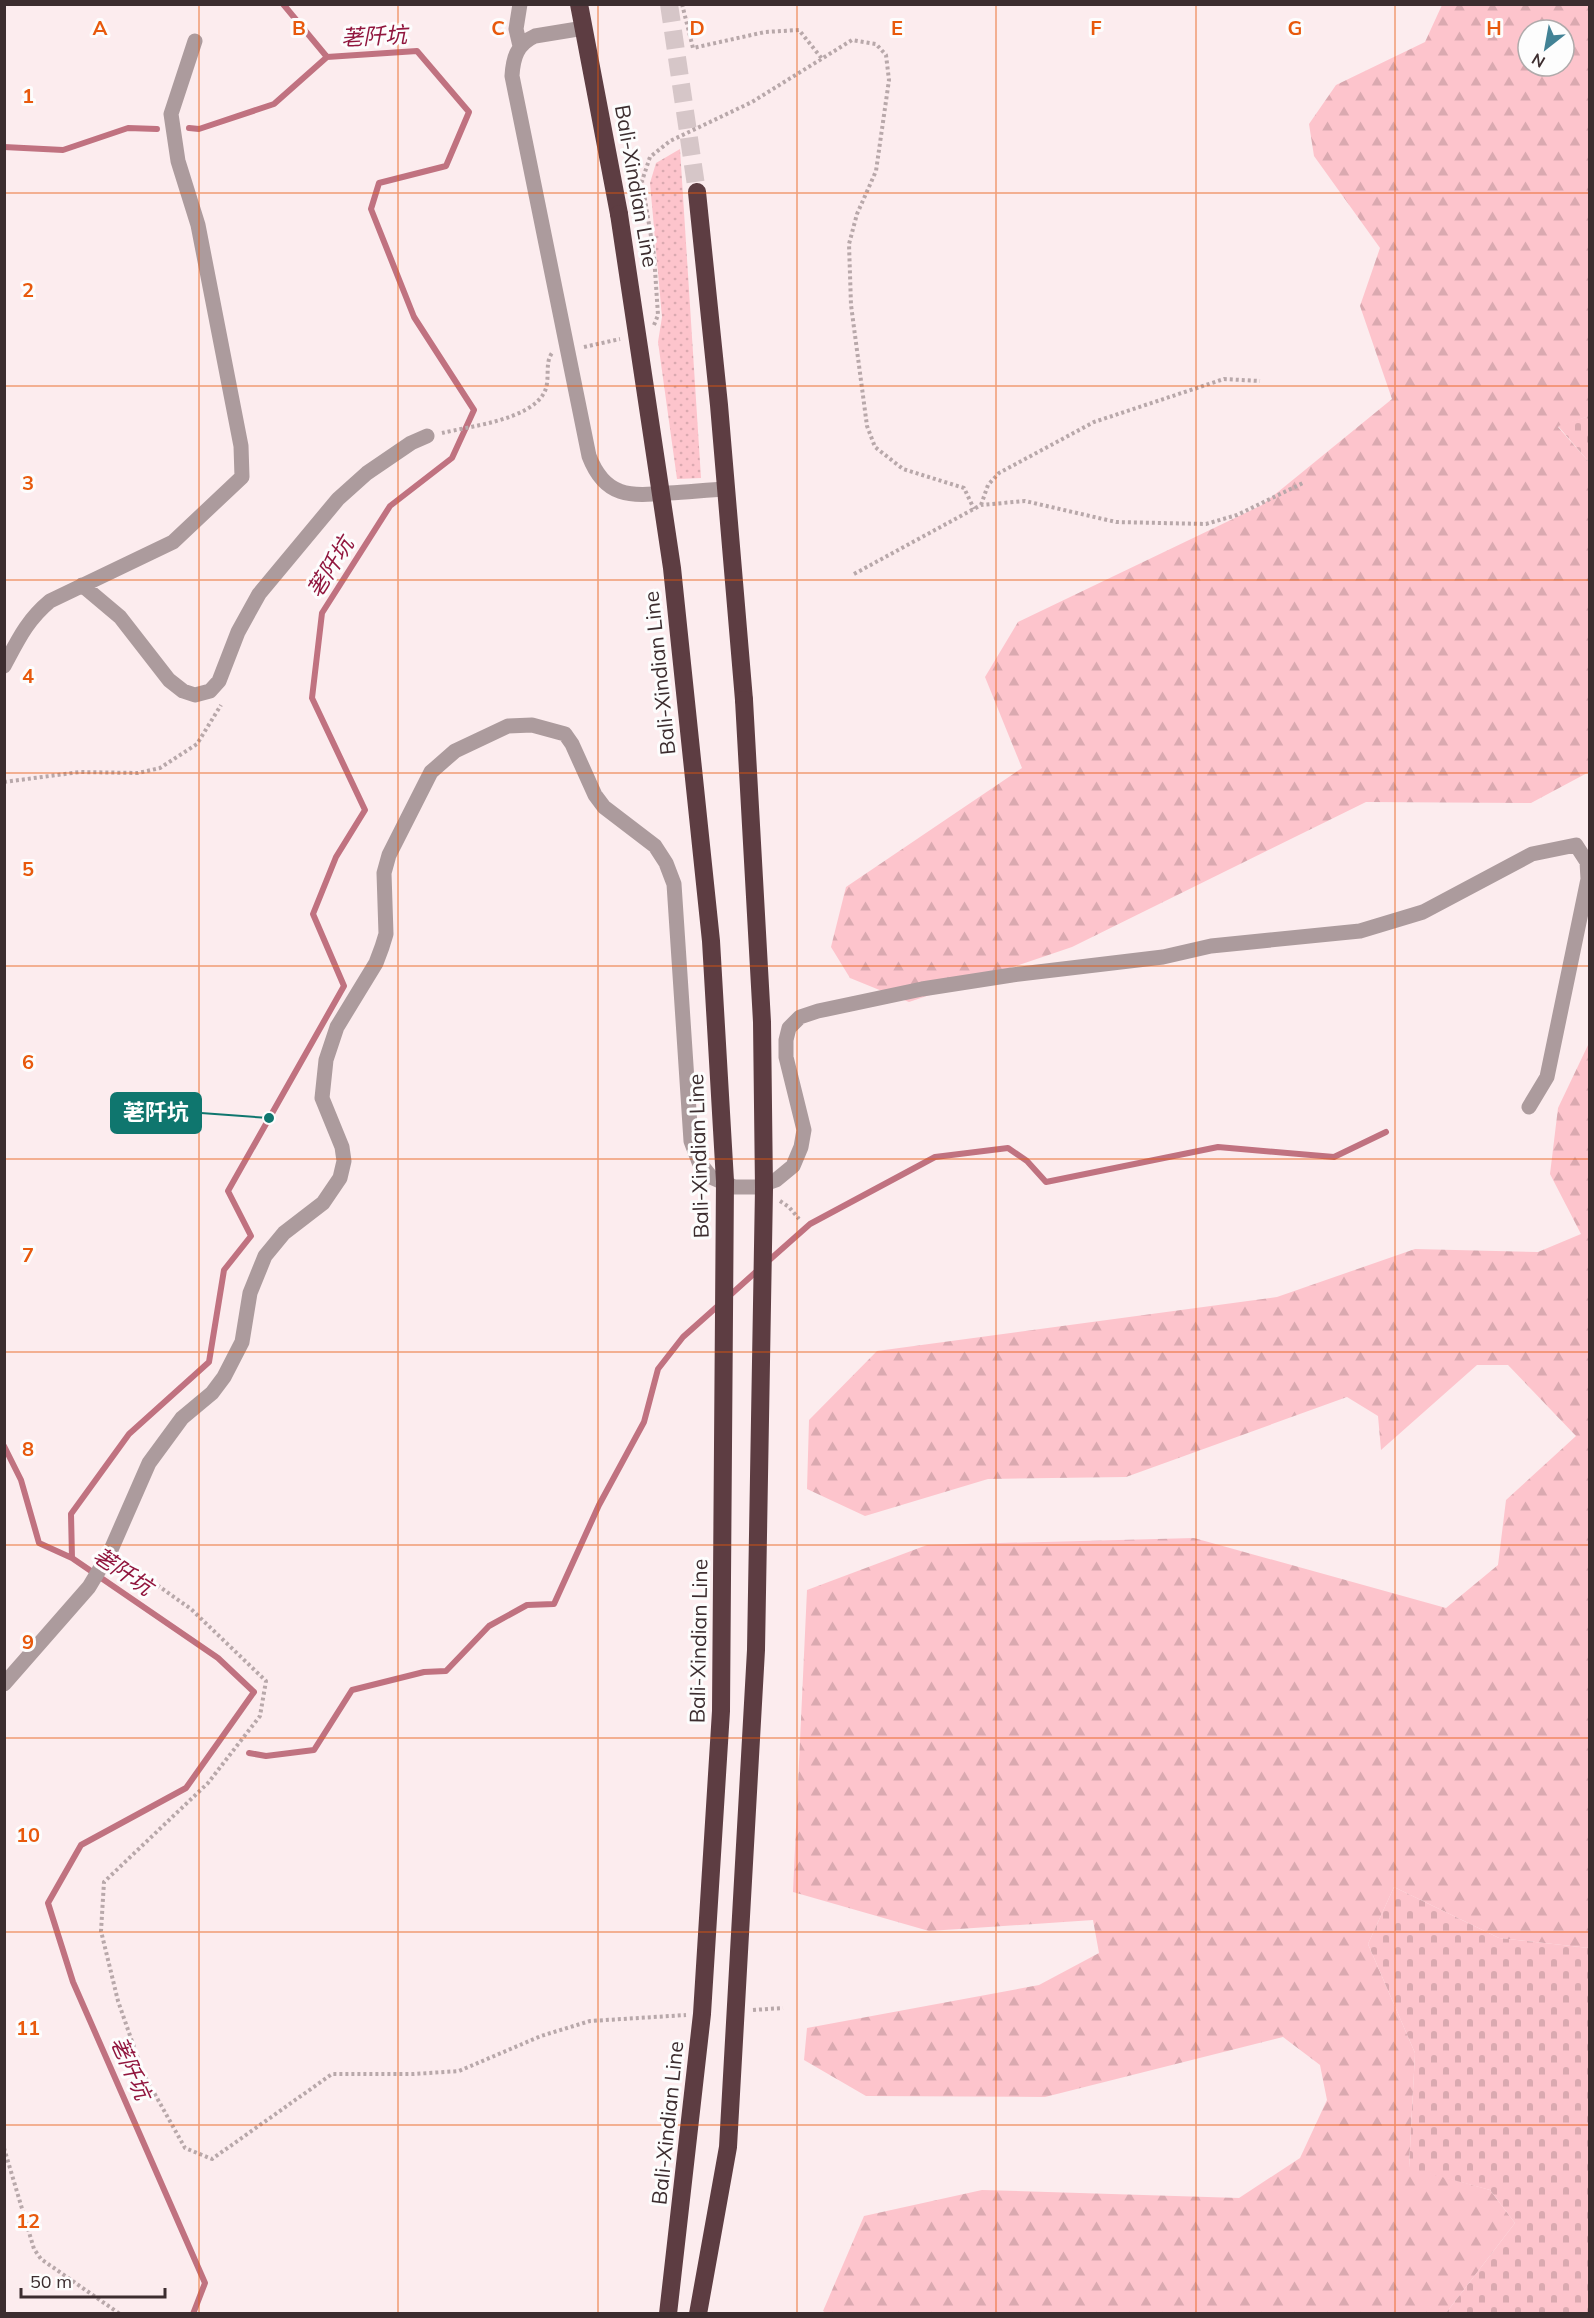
<svg xmlns="http://www.w3.org/2000/svg" width="1594" height="2318" font-family="Mulish,'Noto Sans TC',sans-serif">
  <style>
    .grass { fill: url(#grass-dots) }
    .forest { fill: url(#forest-firs); fill-rule: evenodd }
    .cemetery { fill: url(#cemetery-stones) }
    .lines { fill: none; stroke-linecap: round; stroke-linejoin: round }
    .stream { stroke: #c07280; stroke-width: 6 }
    .highway-tunnel { stroke: #d6c6c8; stroke-width: 18; stroke-dasharray: 18 9; stroke-linecap: butt }
    .path { stroke: #b8a8aa; stroke-width: 4; stroke-dasharray: 3 3; stroke-linecap: butt }
    .minor { stroke: #ac9b9d; stroke-width: 15 }
    .highway { stroke: #5d3d42; stroke-width: 18 }
    .highway-bridge { stroke: #5d3d42; stroke-width: 18 }
    .grid { fill: none; stroke: #e8590c; stroke-width: 1.5; stroke-opacity: 0.55 }
    .labels { text-anchor: middle; stroke-width: 6; stroke-linejoin: round; paint-order: stroke }
    .street-label { font-size: 21px; fill: #3c2d2f; stroke: #fdfdfd }
    .water-label { font-size: 22px; font-style: italic; fill: #91163e; stroke: #fdfdfd }
    .grid-label { font-size: 20px; text-anchor: middle; font-weight: bold; fill: #e8590c; stroke: #fdfdfd; stroke-width: 6; stroke-linejoin: round; paint-order: stroke }
    .leader { fill: none; stroke: #0f766e; stroke-width: 2 }
    .callout-dot { fill: #0f766e; stroke: #fdfdfd; stroke-width: 2 }
    .callout { fill: #0f766e; stroke: #0f766e; stroke-width: 2 }
    .callout-label { font-size: 22px; text-anchor: middle; font-weight: bold; fill: #fff }
  </style>
  <defs>
    <pattern id="grass-dots" width="8" height="8" patternUnits="userSpaceOnUse" patternTransform="scale(1.5)"><rect width="8" height="8" fill="#fdc4cc"/><path d="M2 2h.1M6 6h.1" fill="none" stroke="#daa9b0" stroke-width="1.8" stroke-linecap="round"/></pattern>
    <pattern id="forest-firs" width="22" height="20" patternUnits="userSpaceOnUse" patternTransform="scale(1.5)"><rect width="22" height="20" fill="#fdc4cc"/><path d="M5 1l3.5 6h-7zM16 11l3.5 6h-7z" fill="#daa9b0"/></pattern>
    <pattern id="cemetery-stones" width="16" height="16" patternUnits="userSpaceOnUse" patternTransform="scale(1.5)"><rect width="16" height="16" fill="#fdc4cc"/><path d="M2 7V4a2 2 0 0 1 4 0v3zM10 15v-3a2 2 0 0 1 4 0v3z" fill="#daa9b0"/></pattern>
  </defs>
  <rect width="100%" height="100%" fill="#fcecee"/>
  <!-- grass -->
  <path class="grass" d="M680 149 701 478 677 479 658 342 662 317 650 183 656 163Z"/>
  <!-- forest -->
  <path class="forest" d="M1442 5H1589V416L1558 427 1589 462V772L1531 803 1366 802 1072 947 909 1002 850 978 831 947 846 887 1022 768 985 677 1018 622 1262 505 1392 399 1360 306 1380 248 1314 156 1309 124 1336 85 1425 42ZM1528 30H1564V66H1528Z
    M1589 1043V1948L1499 1938 1394 1887 1368 1944 1415 2053 1409 2167 1490 2190 1515 2223 1446 2313H826L823 2311 864 2216 982 2190 1239 2198 1300 2158 1327 2100 1320 2065 1283 2037 1045 2097 866 2096 804 2060 807 2028 1039 1985 1099 1953 1093 1920 929 1931 793 1892 807 1590 927 1545 1194 1538 1446 1608 1498 1565 1506 1500 1576 1436 1508 1365H1477L1381 1450 1378 1416 1347 1397 1126 1477 988 1479 865 1516 807 1489 809 1420 877 1351 1277 1297 1415 1249 1538 1252 1581 1234 1550 1174 1558 1108Z"/>
  <!-- cemetery -->
  <path class="cemetery" d="M1589 416H1590L1589 462 1558 426Z
    M1394 1887 1499 1938 1589 1948V2313H1446L1515 2223 1490 2190 1409 2168 1415 2053 1368 1944Z"/>
  <g class="lines">
    <!-- stream -->
    <path class="stream" d="M189 128 199 129 274 104 327 57
      M4 147 63 150 128 128 157 129
      M766 1263 810 1224 935 1157 1008 1148 1027 1161 1046 1182 1218 1147 1334 1157 1386 1132
      M728 1297 758 1270
      M4 1446 21 1480 39 1543 72 1558
      M249 1753 266 1756 314 1750 352 1690 424 1672 446 1671 489 1626 527 1605 554 1604 599 1505 644 1422 658 1369 683 1337 720 1304
      M193 2314 205 2283 73 1982 48 1903 81 1845 186 1788 254 1692 218 1658 72 1558 71 1514 129 1434 209 1362 224 1270 251 1236 228 1191 344 986 313 914 336 857 365 810 312 698 322 613 390 506 452 458 474 410 414 317 371 209 379 183 446 166 469 112 417 51 327 57 283 4"/>
    <!-- highway-tunnel -->
    <path class="highway-tunnel" d="M669 4 697 192"/>
    <!-- path -->
    <path class="path" d="M682 4 693 48 765 32 799 30 823 60
      M654 325 658 315 654 255 642 181 650 157 670 141 752 102 852 40 876 44 886 55 889 80 876 171 857 214 849 244 851 305 867 426 875 447 903 469 964 488 974 509
      M584 347 620 339
      M442 433C471 426 529 420 544 393 551 380 544 364 552 353
      M981 505 988 485 999 473 1094 422 1224 379 1260 381
      M854 574 981 505 1025 501 1116 522 1206 524 1237 515 1305 482
      M4 782 80 772 138 773 160 768 197 744 221 705
      M780 1201 789 1207 799 1219
      M123 1561 191 1609 266 1681 260 1716 208 1783 104 1882 101 1931 118 2001 143 2073 185 2148 212 2159 332 2074H414L459 2071 541 2036 590 2021 686 2015
      M753 2010 783 2008
      M4 2148 34 2249 41 2259 120 2314"/>
    <!-- minor -->
    <path class="minor" d="M520 4 516 29 520 46
      M584 28 535 36C517 44 513 58 512 76L589 456C605 498 630 496 669 493 688 492 707 490 726 489
      M82 585 120 617 169 680 183 691 195 695 210 691 219 681 238 632 259 594 338 499 367 473 411 443 427 436
      M4 666C18 640 27 620 50 601L173 542 242 477 241 446 198 225 178 161 171 114 195 41
      M4 1684 89 1587 110 1552 149 1463 182 1418 212 1393 224 1377 242 1342 250 1293 265 1256 284 1233 323 1203 340 1178 344 1161 342 1147 322 1098 326 1060 337 1027 376 963 382 947 386 934 384 873 389 855 431 772 455 751 508 726 532 725 565 734 572 744 595 795 604 807 655 846 666 863 674 884 691 1141 699 1162 711 1177 734 1187H756L776 1180 793 1166 801 1147 804 1130 786 1057V1040L789 1028 800 1017 818 1011 922 989 1012 975 1163 957 1211 946 1360 931 1423 912 1532 854 1576 845 1587 862 1588 879 1547 1077 1529 1107"/>
    <!-- highway -->
    <path class="highway" d="M579 4 619 214
      M697 192 719 405 744 700"/>
    <!-- highway-bridge -->
    <path class="highway-bridge" d="M619 214 672 568 711 941 725 1181 721 1711 702 2014 668 2314
      M698 2314 728 2147 756 1650 764 1189 762 1022 744 700"/>
  </g>
  <!-- grid -->
  <path class="grid" d="M199 4V2314M398 4V2314M598 4V2314M797 4V2314M996 4V2314M1196 4V2314M1395 4V2314M4 193H1590M4 386H1590M4 580H1590M4 773H1590M4 966H1590M4 1159H1590M4 1352H1590M4 1545H1590M4 1738H1590M4 1932H1590M4 2125H1590"/>
  <g class="labels">
    <!-- street labels -->
    <g class="street-label">
      <text transform="translate(636 186) rotate(80)" y="7">Bali-Xindian Line</text>
      <text transform="translate(660 673) rotate(-96)" y="7">Bali-Xindian Line</text>
      <text transform="translate(699 1156) rotate(-92)" y="7">Bali-Xindian Line</text>
      <text transform="translate(699 1641) rotate(-89)" y="7">Bali-Xindian Line</text>
      <text transform="translate(668 2123) rotate(-84)" y="7">Bali-Xindian Line</text>
    </g>
    <!-- water labels -->
    <g class="water-label">
      <text transform="translate(374 36) rotate(-3)" y="8">荖阡坑</text>
      <text transform="translate(330 567) rotate(-58)" y="8">荖阡坑</text>
      <text transform="translate(123 1571) rotate(34)" y="8">荖阡坑</text>
      <text transform="translate(131 2068) rotate(66)" y="8">荖阡坑</text>
    </g>
  </g>
  <g class="grid-label">
    <text x="100" y="35">A</text>
    <text x="299" y="35">B</text>
    <text x="498" y="35">C</text>
    <text x="697" y="35">D</text>
    <text x="897" y="35">E</text>
    <text x="1096" y="35">F</text>
    <text x="1295" y="35">G</text>
    <text x="1494" y="35">H</text>
    <text x="28" y="103">1</text>
    <text x="28" y="297">2</text>
    <text x="28" y="490">3</text>
    <text x="28" y="683">4</text>
    <text x="28" y="876">5</text>
    <text x="28" y="1069">6</text>
    <text x="28" y="1262">7</text>
    <text x="28" y="1456">8</text>
    <text x="28" y="1649">9</text>
    <text x="28" y="1842">10</text>
    <text x="28" y="2035">11</text>
    <text x="28" y="2228">12</text>
  </g>
  <!-- callouts -->
  <path class="leader" d="M269 1118L201 1113"/>
  <circle class="callout-dot" cx="269" cy="1118" r="6"/>
  <rect class="callout" x="111" y="1093" width="90" height="40" rx="6"/>
  <g class="callout-label">
    <text x="156" y="1120">荖阡坑</text>
  </g>
  <!-- border -->
  <rect width="1594" height="2318" fill="none" stroke="#3c2d2f" stroke-width="12"/>
  <!-- north arrow -->
  <g transform="translate(1546 48) rotate(211)"><circle r="28" fill="#fdfdfd" stroke="#b0aaab" stroke-width="1.5"/>
  <path d="M0-4.5L10 22L0 15L-10 22Z" fill="#428295"/>
  <text y="-9" font-size="16" font-weight="bold" text-anchor="middle" fill="#3c2d2f">N</text>
  </g>
  <!-- scale -->
  <path d="M21 2288v9h144v-9" fill="none" stroke="#3c2d2f" stroke-width="3"/>
  <text x="30" y="2288" font-size="18" fill="#3c2d2f" stroke="#fdfdfd" stroke-width="4.5" paint-order="stroke">50 m</text>
</svg>
